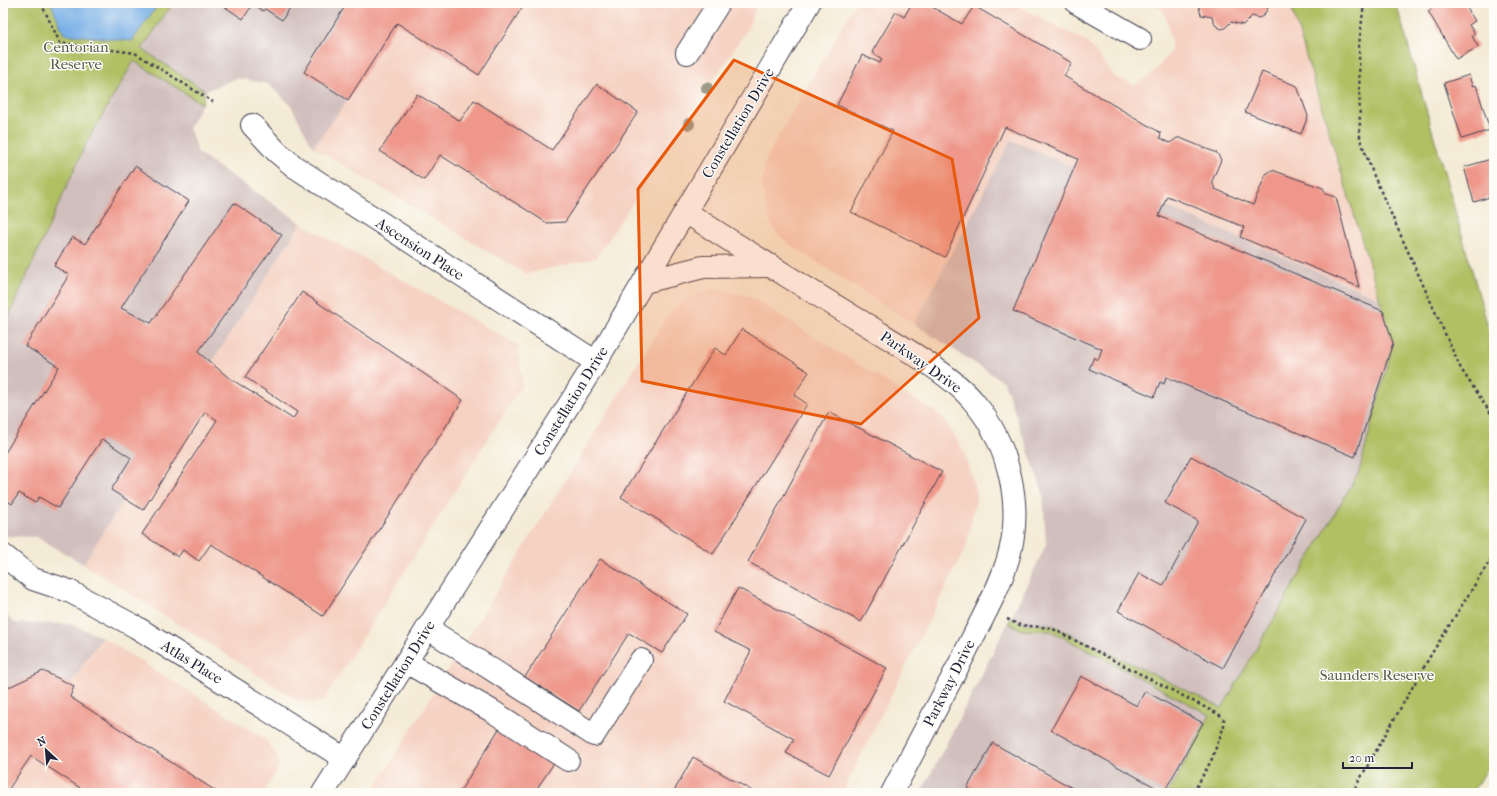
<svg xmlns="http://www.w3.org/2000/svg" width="1497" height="796" font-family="'IM FELL French Canon',serif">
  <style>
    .built { fill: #f5d2c2 }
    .industrial { fill: #d1bfbd }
    .green { fill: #b0c063; stroke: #69714f }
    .water { fill: #77afe6; stroke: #4c6890 }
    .building { fill: #ee978a }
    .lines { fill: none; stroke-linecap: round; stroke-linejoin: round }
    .minor-casing { stroke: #424052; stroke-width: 24 }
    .major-casing { stroke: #424052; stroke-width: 24 }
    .path { stroke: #424052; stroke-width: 2.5; stroke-dasharray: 3 3; stroke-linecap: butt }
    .minor { stroke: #fff; stroke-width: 22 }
    .major { stroke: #fff; stroke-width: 22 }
    .tree { fill: #9c9b88 }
    .marked { fill: #e8590c; fill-opacity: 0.2; stroke: #e8590c; stroke-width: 3; stroke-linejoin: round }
    .labels { text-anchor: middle; stroke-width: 3; stroke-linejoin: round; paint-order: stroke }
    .park-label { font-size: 15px; fill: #545949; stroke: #fdfcf7 }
    .street-label { font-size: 15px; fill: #22223b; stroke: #fdfcf7 }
  </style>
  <rect width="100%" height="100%" fill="#fdfcf7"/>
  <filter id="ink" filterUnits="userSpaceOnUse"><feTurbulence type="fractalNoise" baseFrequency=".025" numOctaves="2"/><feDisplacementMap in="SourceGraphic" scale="8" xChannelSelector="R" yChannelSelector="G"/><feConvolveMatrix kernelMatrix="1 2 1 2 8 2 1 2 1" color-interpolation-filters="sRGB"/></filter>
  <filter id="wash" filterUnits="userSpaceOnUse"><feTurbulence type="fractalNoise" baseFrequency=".012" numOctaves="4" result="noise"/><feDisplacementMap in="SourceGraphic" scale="16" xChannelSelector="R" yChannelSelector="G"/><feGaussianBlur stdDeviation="0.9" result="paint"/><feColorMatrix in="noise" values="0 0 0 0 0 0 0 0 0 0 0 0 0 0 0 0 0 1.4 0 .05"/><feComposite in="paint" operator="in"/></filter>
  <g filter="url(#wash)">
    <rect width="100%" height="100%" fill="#f4ebd6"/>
    <!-- built -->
    <path class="built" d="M410 3H757L748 28 596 258 526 274 313 147 348 100Z
      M856 3H1012L1087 42 1115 77 1135 85 1155 71 1171 51V40L1167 21 1162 10 1154 3H1290L1379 298 1011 140 914 324 790 245 776 233 770 221 762 187 765 163 775 142Z
      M301 223 518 345 522 385 323 701 313 703 298 700 83 564Z
      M711 288 749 296 944 418 964 452 977 494 966 547 842 793H372L667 316 683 301Z
      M102 637 264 738 276 754 279 767 263 793H3V783Z"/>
    <!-- industrial -->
    <path class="industrial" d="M173 3H410L348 100 313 147 290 104 268 84 237 78 205 91 142 49Z
      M135 60 202 104 189 127 198 153 301 223 83 564 37 537 3 536V329L87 141Z
      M1011 140 1379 298 1393 343 1359 472 1222 709 1052 625 1023 623 1011 618 1046 545 1043 493 1004 382 914 324Z
      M3 611 14 623 70 624 102 637 3 783Z
      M1008 623 1023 630 1051 631 1210 715 1174 783 1167 793H921Z"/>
    <!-- green -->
    <path class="green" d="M3 3H173L142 49 205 91 202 104 134 61 87 141 3 329Z
      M1290 3H1396L1491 337 1494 338V760L1471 793H1167L1174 783 1210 715 1051 631 1023 630 1008 623 1011 618 1023 623 1052 625 1222 708 1359 472 1393 343Z"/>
    <!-- water -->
    <path class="water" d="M51 3H159L132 41 64 34Z"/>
    <g id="blocks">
      <!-- building -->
      <path class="building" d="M219 3H293L282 20 265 9 263 11 253 4 243 19Z
        M347 3H525L479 75 397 23 348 100 304 72Z
        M912 3H925L962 24 974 6 1072 63 1064 76 1161 133 1160 138 1170 143 1177 138H1180L1217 153 1221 160 1212 181 1215 189 1253 205 1266 174 1272 170 1323 188 1326 194 1336 197 1359 287 1240 237 1244 227 1167 196 1159 216 1383 311 1393 343 1355 457 1166 377 1164 384 1160 382 1154 397 1089 369 1094 357 1098 360 1102 349 1013 311 1078 159 1005 127 945 257 851 212 893 131 837 105 862 55 880 63 882 59 872 52 896 12 904 17Z
        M1198 3H1265L1268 8 1263 16 1259 18 1252 16 1243 25 1231 22 1225 28 1221 29 1215 25 1212 17 1201 15Z
        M1442 3 1444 5 1448 3H1464L1475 21 1469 25 1475 34 1472 36 1478 47 1456 59 1428 11Z
        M1262 72 1297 86 1308 116 1301 134 1245 112Z
        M1469 75 1472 86 1476 85 1490 130 1462 139 1444 83Z
        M597 84 638 112 565 222 547 223 440 155 424 180 380 151 417 94 460 121 474 100 552 150Z
        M1491 159 1494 169V196L1474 202 1464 167Z
        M135 166 189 201 121 308 151 323 234 203 282 235 198 352 228 377 293 419 297 412 245 377 302 292 463 400 323 616 211 544 199 561 183 550 178 557 142 534 217 420 205 412 143 510 111 490 131 458 102 439 58 508 39 497 35 503 19 493 12 504 3 498V456L59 367 25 346 69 275 54 266 72 237 85 244Z
        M742 329 809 372 794 395 807 404 713 554 621 497 715 348 726 355Z
        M829 412 942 472 861 622 748 562Z
        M1191 456 1306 519 1223 668 1118 611 1139 573 1163 586 1198 521 1165 503Z
        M600 559 687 614 662 653 629 633 579 711 525 677Z
        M738 588 887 668 829 775 786 753 794 739 724 701 751 651 714 632Z
        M43 671 74 686 70 697 219 793H88L31 756 6 793H3V692L5 689Z
        M1081 676 1137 706 1145 691 1203 723 1164 792 1051 730Z
        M499 729 554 763 534 793H459Z
        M993 743 1081 793H976L967 788Z
        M693 757 756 793H673Z"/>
    </g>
  </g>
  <g filter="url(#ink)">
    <use href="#blocks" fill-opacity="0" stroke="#424052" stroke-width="1"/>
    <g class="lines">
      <defs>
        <path id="minor" d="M1077 3 1140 39
          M687 53 719 3
          M252 125 277 152 295 167 596 362
          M686 212C745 251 806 288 867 325 899 345 951 374 974 402 1009 444 1024 506 1008 559 999 590 978 626 964 655 940 701 916 747 892 793
          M3 555 33 579 69 591 136 627 345 759
          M427 628 594 735 641 660
          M406 662 492 711 568 760"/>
        <path id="major" d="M644 282 703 267 771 266
          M323 793 596 362 809 3"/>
      </defs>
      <!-- minor casing -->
      <use href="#minor" class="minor-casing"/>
      <!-- major casing -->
      <use href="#major" class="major-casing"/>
      <!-- path -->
      <path class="path" d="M41 3 60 43 135 53 213 102
        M1364 3 1359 45 1360 139 1374 176 1461 369 1494 418
        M1007 619 1020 625 1051 628 1220 715 1224 720V726L1211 761 1193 793
        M1352 793 1432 653 1494 554"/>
      <!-- minor -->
      <use href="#minor" class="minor"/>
      <!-- major -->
      <use href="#major" class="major"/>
    </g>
    <!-- trees -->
    <g class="tree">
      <circle cx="707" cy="88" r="6"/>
      <circle cx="689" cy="124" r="6"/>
    </g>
  </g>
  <!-- marked area -->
  <path class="marked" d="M734 60 952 159 979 318 861 424 642 381 638 189Z"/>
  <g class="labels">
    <!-- park labels -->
    <g class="park-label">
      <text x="76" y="52">Centorian<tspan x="76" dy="17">Reserve</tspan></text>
      <text x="1377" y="680">Saunders Reserve</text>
    </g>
    <!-- street labels -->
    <g class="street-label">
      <text transform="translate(738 123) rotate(-59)" y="5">Constellation Drive</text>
      <text transform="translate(420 249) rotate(33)" y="5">Ascension Place</text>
      <text transform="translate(921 362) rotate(35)" y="5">Parkway Drive</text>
      <text transform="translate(571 401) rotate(-58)" y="5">Constellation Drive</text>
      <text transform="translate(192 662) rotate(32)" y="5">Atlas Place</text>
      <text transform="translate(398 675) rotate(-58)" y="5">Constellation Drive</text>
      <text transform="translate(949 683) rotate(-63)" y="5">Parkway Drive</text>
    </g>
  </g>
  <!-- margin -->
  <rect width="1497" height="796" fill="none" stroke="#fdfcf7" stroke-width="16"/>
  <!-- north arrow -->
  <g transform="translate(46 750) rotate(334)" stroke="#fdfcf7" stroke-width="3" paint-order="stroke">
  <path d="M0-3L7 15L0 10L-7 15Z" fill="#22223b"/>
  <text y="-6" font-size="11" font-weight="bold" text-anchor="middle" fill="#22223b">N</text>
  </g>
  <!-- scale -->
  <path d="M1343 762v6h69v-6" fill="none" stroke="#22223b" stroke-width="2"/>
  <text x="1349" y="762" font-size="12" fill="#22223b" stroke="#fdfcf7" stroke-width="3" paint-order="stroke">20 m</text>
</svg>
